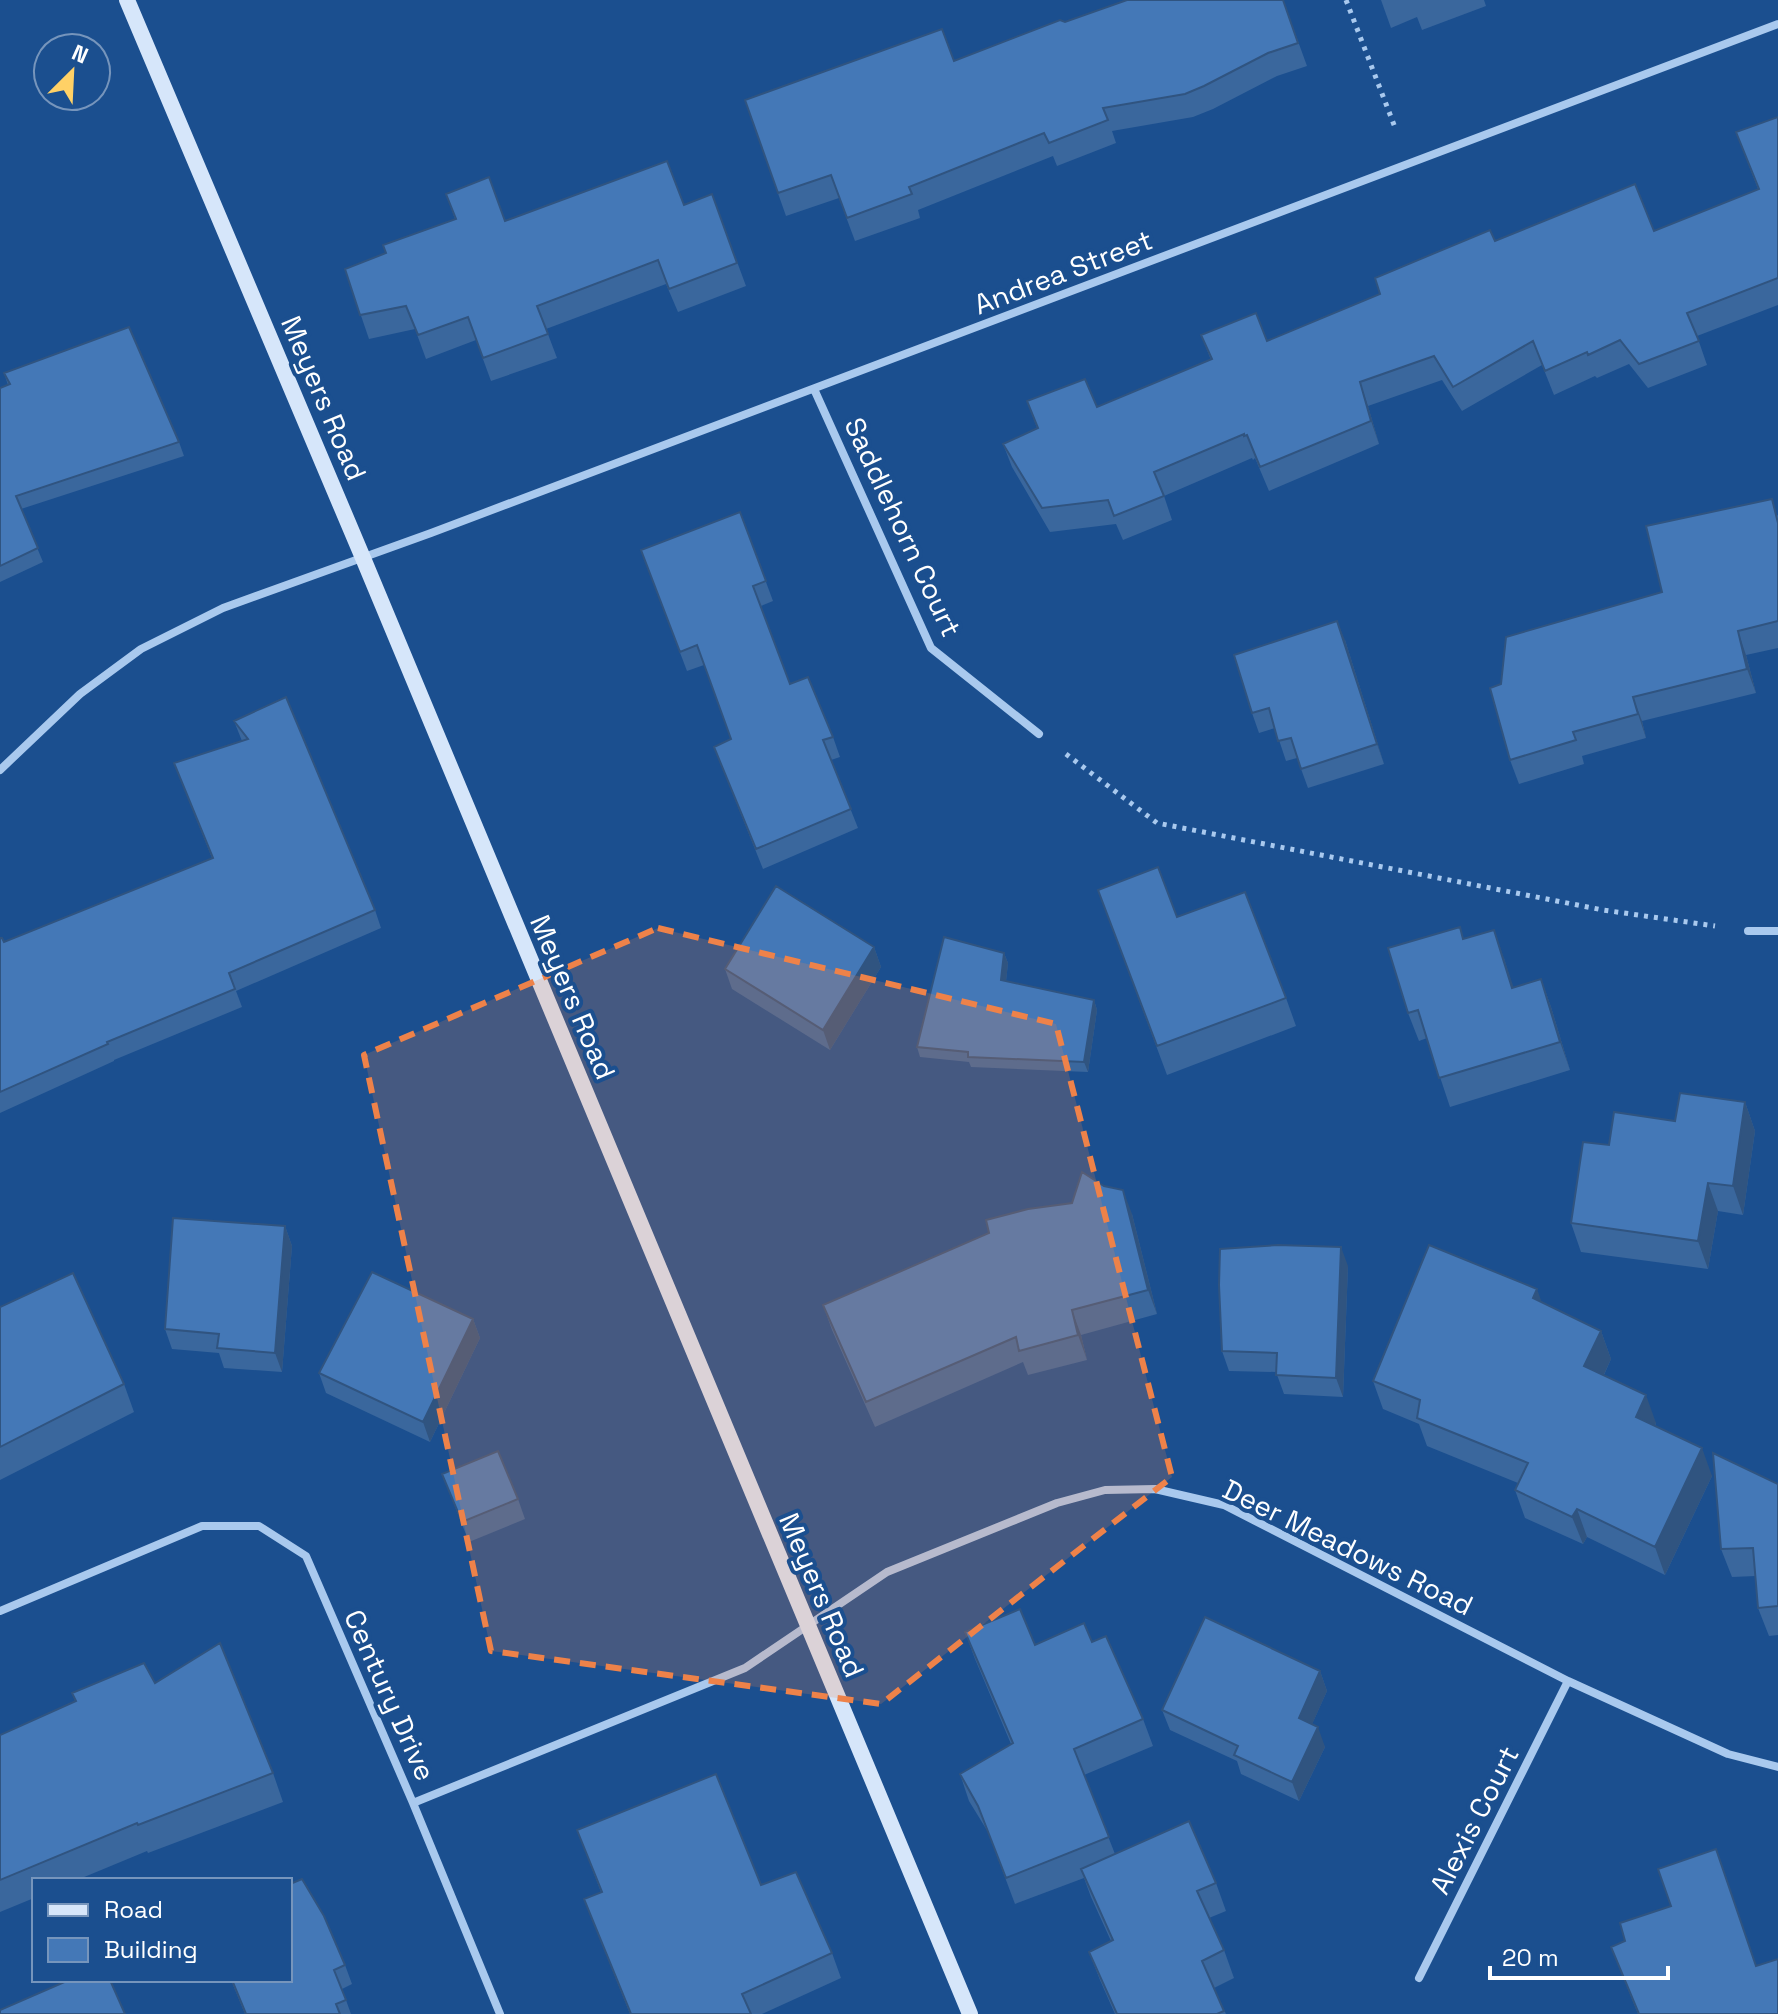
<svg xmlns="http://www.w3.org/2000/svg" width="1778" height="2014" font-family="'Space Grotesk',sans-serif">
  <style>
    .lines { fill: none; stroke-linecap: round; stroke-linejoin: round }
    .path { stroke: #a9c9ee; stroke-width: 5; stroke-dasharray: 4 6; stroke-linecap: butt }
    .minor { stroke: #a9c9ee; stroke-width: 8 }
    .secondary { stroke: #d6e6fa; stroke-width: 16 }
    .wall { fill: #3a679d }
    .shaded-wall { fill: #305480 }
    .building { fill: #4478b7; stroke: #305480; stroke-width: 2 }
    .marked { fill: #ee8249; fill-opacity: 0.2; stroke: #ee8249; stroke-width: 6; stroke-dasharray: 16 10; stroke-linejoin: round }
    .labels { text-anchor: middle; stroke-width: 8; stroke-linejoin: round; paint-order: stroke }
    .street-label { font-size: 28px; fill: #fff; stroke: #1b4f8f }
  </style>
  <rect width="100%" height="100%" fill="#1b4f8f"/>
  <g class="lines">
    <!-- path -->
    <path class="path" d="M1346 0 1396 130
      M1066 754 1157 823 1603 910 1715 926"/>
    <!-- minor -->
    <path class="minor" d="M814 389 931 648 1039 734
      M0 770 80 694 141 649 223 608 431 533 1778 24
      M1748 931H1778
      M0 1611 202 1526H259L306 1556 413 1803 745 1668 887 1572 1057 1503 1105 1490 1155 1489 1224 1505 1568 1681 1728 1754 1778 1767
      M413 1803 500 2014
      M1419 1978 1568 1681"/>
    <!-- secondary -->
    <path class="secondary" d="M127 0 363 558 970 2014"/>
  </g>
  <!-- wall -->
  <path class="wall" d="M1283 0 1307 66 1277 76 1213 109 1193 117 1112 131 1116 143 1057 166 1053 156 918 210 920 218 855 241 839 198 786 216 745 100 954 61 1065 22Z
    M1381 0H1484L1486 6 1422 30 1417 17 1391 28Z
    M1778 117V305L1697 336 1707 365 1648 388 1629 364 1597 378 1595 376 1554 395 1542 365 1462 411 1442 380 1368 406 1379 444 1269 491 1255 458 1253 460 1252 458 1164 496 1172 520 1123 540 1116 524 1050 532 1012 467 1003 444 1037 428 1027 401 1097 407 1211 360 1201 335 1267 341 1380 294 1495 241 1654 231 1758 189 1736 132Z
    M446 194 505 221 684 205 712 194 746 286 678 312 666 284 546 329 557 358 491 381 476 340 426 359 415 329 369 339 345 269 386 253 455 219Z
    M4 373 179 442 184 456 21 509 43 562 0 582V388L8 385Z
    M740 512 773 601 761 606 790 684 833 737 840 757 831 760 858 828 763 869 714 747 731 739 704 665 687 671 641 550Z
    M1778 515V648L1746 655 1756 693 1642 721 1646 738 1582 756 1584 764 1519 784 1510 760 1501 684 1662 592Z
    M1345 640 1384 764 1308 788 1297 758 1286 761 1275 728 1259 733 1252 713Z
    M234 721 375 910 381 928 236 991 242 1007 114 1060V1061L0 1113V938L4 942 212 858 174 763 242 741Z
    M1098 890 1177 917 1286 998 1296 1026 1167 1075Z
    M1464 939 1504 958 1513 988 1541 979 1551 1007 1570 1070 1450 1107 1427 1038 1419 1041 1408 1013Z
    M874 947 881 967 830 1050 732 989 725 969Z
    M1004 953 1008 963 1006 981 1094 1000 1097 1010 1088 1072 971 1067 969 1062 920 1057 917 1047Z
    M1745 1102 1755 1131 1743 1215 1718 1211 1708 1269 1581 1252 1571 1223 1609 1145 1675 1121Z
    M1132 1214 1157 1314 1081 1335 1087 1360 1028 1375 1023 1362 875 1427 832 1330 823 1305Z
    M285 1226 292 1246 282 1372 224 1368 219 1353 172 1349 165 1329Z
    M1348 1266 1343 1397 1284 1394 1276 1372 1229 1371 1222 1351Z
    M1541 1302 1601 1331 1611 1359 1604 1375 1656 1423 1655 1426 1712 1476 1665 1575 1587 1537 1583 1544 1525 1518 1515 1490 1518 1483 1427 1446 1419 1424 1383 1409 1373 1381Z
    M0 1307 124 1384 134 1412 0 1480Z
    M473 1319 480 1338 430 1442 326 1393 319 1373Z
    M442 1474 518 1499 525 1519 469 1542Z
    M1778 1484V1635L1769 1636 1758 1608 1756 1576 1732 1577 1721 1549Z
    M965 1632 1035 1645 1143 1719 1153 1746 1084 1775 1115 1854 1216 1883 1226 1911 1209 1918 1224 1950 1234 1978 1214 1988 1226 2014H1115L1100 1980 1089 1952 1111 1941 1091 1897 1084 1878 1015 1904 988 1832 969 1801 960 1774 1011 1744 975 1659Z
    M1320 1671 1327 1691 1312 1724 1325 1747 1299 1801 1241 1774 1237 1761 1170 1730 1162 1710Z
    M155 1683 273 1773 283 1802 148 1853 147 1851 77 1880H34V1898L0 1912V1735L75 1701 72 1693Z
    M577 1830 761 1885 832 1953 841 1978 762 2014H630L584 1899 601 1892Z
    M1625 1941 1757 1966 1778 2014H1638L1611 1947Z
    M345 1965 352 1984 342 1989 351 2014H245L231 1980H290Z"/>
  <!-- shaded-wall -->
  <path class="shaded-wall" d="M1360 382 1368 406 1379 444 1371 421Z
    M1337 621 1345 640 1384 764 1377 744Z
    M1738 631 1746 655 1756 693 1747 669Z
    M1633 697 1642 721 1646 738 1638 714Z
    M1494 930 1504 958 1523 1016 1512 988Z
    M874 947 881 967 830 1050 823 1030Z
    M1004 953 1008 963 1005 991 1001 980Z
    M1541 979 1551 1007 1570 1070 1560 1042Z
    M1094 1000 1097 1010 1088 1072 1084 1062Z
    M1745 1102 1755 1131 1743 1215 1733 1186Z
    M1708 1183 1718 1211 1708 1269 1698 1241Z
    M1123 1190 1132 1214 1157 1314 1148 1290Z
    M285 1226 292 1246 282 1372 275 1353Z
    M1341 1247 1348 1266 1343 1397 1336 1378Z
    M1537 1289 1547 1317 1533 1298Z
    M1072 1310 1081 1335 1087 1360 1078 1335Z
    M473 1319 480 1338 430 1442 423 1422Z
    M1601 1331 1611 1359 1595 1394 1584 1366Z
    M1646 1395 1656 1423 1646 1444 1636 1417Z
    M1702 1448 1712 1476 1665 1575 1655 1547Z
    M1577 1509 1587 1537 1583 1544 1572 1517Z
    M1320 1671 1327 1691 1306 1738 1299 1718Z
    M1318 1727 1325 1747 1299 1801 1292 1782Z"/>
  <!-- building -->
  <path class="building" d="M1127 0H1283L1298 43 1268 53 1204 86 1185 94 1103 108 1108 120 1049 143 1044 133 909 187 912 194 847 218 831 175 778 193 745 100 942 29 954 61 1060 20 1065 22Z
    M1778 117V278L1687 313 1699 341 1639 364 1620 340 1588 355 1587 352 1545 371 1533 341 1453 387 1434 356 1360 382 1371 421 1260 467 1247 435 1244 436V434L1154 472 1164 496 1114 516 1108 500 1042 508 1003 444 1038 428 1027 401 1085 379 1097 407 1212 359 1201 335 1256 313 1267 341 1380 294 1375 278 1490 230 1495 241 1635 184 1654 231 1759 189 1736 132Z
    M667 161 684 205 712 194 737 263 669 289 658 260 537 306 548 334 483 358 468 317 418 335 406 306 360 315 345 269 386 253 383 245 456 219 446 194 489 177 505 221Z
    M129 327 179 442 16 496 38 548 0 566V388L10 384 4 373Z
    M1772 499 1778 523V621L1738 631 1747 669 1633 697 1638 714 1573 732 1576 740 1510 760 1490 688 1501 684 1506 637 1662 592 1646 526Z
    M740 512 766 581 753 586 790 684 808 677 833 737 823 740 851 809 756 849 714 747 731 739 697 645 680 652 641 550Z
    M1337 621 1377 744 1301 769 1291 738 1278 741 1269 708 1252 713 1234 655Z
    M286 697 375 910 229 973 235 989 107 1042 108 1044 0 1092V938H2L4 942 213 858 174 763 248 739 234 721Z
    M1158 867 1177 917 1245 892 1286 998 1157 1046 1098 890Z
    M776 886 874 947 823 1030 725 969Z
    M1460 927 1463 939 1494 930 1512 988 1541 979 1560 1042 1439 1078 1418 1010 1408 1013 1388 948Z
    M944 937 1004 953 1001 980 1094 1000 1084 1062 968 1057V1052L917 1047Z
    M1680 1093 1745 1102 1733 1186 1708 1183 1698 1241 1571 1223 1583 1142 1609 1145 1614 1112 1675 1121Z
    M1082 1172 1104 1186 1123 1190 1148 1290 1072 1310 1078 1335 1019 1351 1016 1337 866 1402 823 1305 989 1233 986 1220 1028 1209 1072 1203Z
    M173 1218 285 1226 275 1353 217 1348 219 1334 165 1329Z
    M1278 1245 1341 1247 1336 1378 1276 1375 1277 1353 1222 1351 1219 1285 1220 1249Z
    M1429 1245 1537 1289 1533 1298 1601 1331 1584 1366 1646 1395 1636 1417 1702 1448 1655 1547 1577 1509 1572 1517 1515 1490 1528 1463 1417 1418 1420 1400 1373 1381Z
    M372 1272 473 1319 423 1422 319 1373Z
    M73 1273 124 1384 0 1447V1307Z
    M498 1451 518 1499 462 1522 442 1474Z
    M1713 1453 1778 1484V1606L1758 1608 1753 1548 1721 1549Z
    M1020 1609 1035 1645 1084 1623 1092 1642 1106 1636 1143 1719 1074 1749 1109 1837 1006 1878 978 1806 960 1774 1013 1743 965 1632Z
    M1205 1617 1320 1671 1299 1718 1318 1727 1292 1782 1234 1755 1238 1746 1162 1710Z
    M220 1643 273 1773 138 1825 137 1823 0 1880V1735L76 1701 72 1693 144 1663 155 1683Z
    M716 1774 761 1885 796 1872 832 1953 742 1994 751 2014H631L584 1899 602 1892 577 1830Z
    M1189 1821 1216 1883 1197 1891 1224 1950 1202 1961 1224 2011 1217 2014H1117L1089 1952 1113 1940 1081 1869Z
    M1716 1849 1756 1966 1778 1959V2014H1639L1611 1947 1625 1941 1620 1923 1671 1906 1658 1869Z
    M302 1879 324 1916 345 1965 334 1970 346 2000 336 2004 340 2014H246L232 1980H290V1884Z
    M69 1980H110L125 2014H0V2010Z"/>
  <!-- marked area -->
  <path class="marked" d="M658 928 1056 1024 1172 1477 881 1704 491 1651 364 1055Z"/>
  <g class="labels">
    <!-- street labels -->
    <g class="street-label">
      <text transform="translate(1063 272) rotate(-21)" y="10">Andrea Street</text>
      <text transform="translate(324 398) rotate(67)" y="10">Meyers Road</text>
      <text transform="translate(903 527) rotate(65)" y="10">Saddlehorn Court</text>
      <text transform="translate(573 997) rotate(67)" y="10">Meyers Road</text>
      <text transform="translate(1348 1547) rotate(26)" y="10">Deer Meadows Road</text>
      <text transform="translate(822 1595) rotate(67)" y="10">Meyers Road</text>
      <text transform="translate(390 1695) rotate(66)" y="10">Century Drive</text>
      <text transform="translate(1474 1820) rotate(-63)" y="10">Alexis Court</text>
    </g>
  </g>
  <!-- legend -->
  <rect x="32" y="1878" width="260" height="104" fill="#1b4f8f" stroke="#7695bc" stroke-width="2"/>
  <rect x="48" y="1904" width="40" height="12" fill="#d6e6fa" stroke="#7695bc" stroke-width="2"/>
  <text x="104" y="1918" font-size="24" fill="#ffffff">Road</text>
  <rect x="48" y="1938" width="40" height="24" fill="#4478b7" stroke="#7695bc" stroke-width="2"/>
  <text x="104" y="1958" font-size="24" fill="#ffffff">Building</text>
  <!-- north arrow -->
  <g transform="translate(72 72) rotate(24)"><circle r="38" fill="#1b4f8f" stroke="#7695bc" stroke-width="2"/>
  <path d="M0-6L14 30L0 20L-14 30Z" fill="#ffd166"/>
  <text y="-12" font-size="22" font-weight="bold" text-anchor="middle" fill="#ffffff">N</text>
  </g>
  <!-- scale -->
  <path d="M1490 1966v12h178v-12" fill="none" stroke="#ffffff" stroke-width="4"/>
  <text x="1502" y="1966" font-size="24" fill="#ffffff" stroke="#1b4f8f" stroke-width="6" paint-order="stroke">20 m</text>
</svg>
